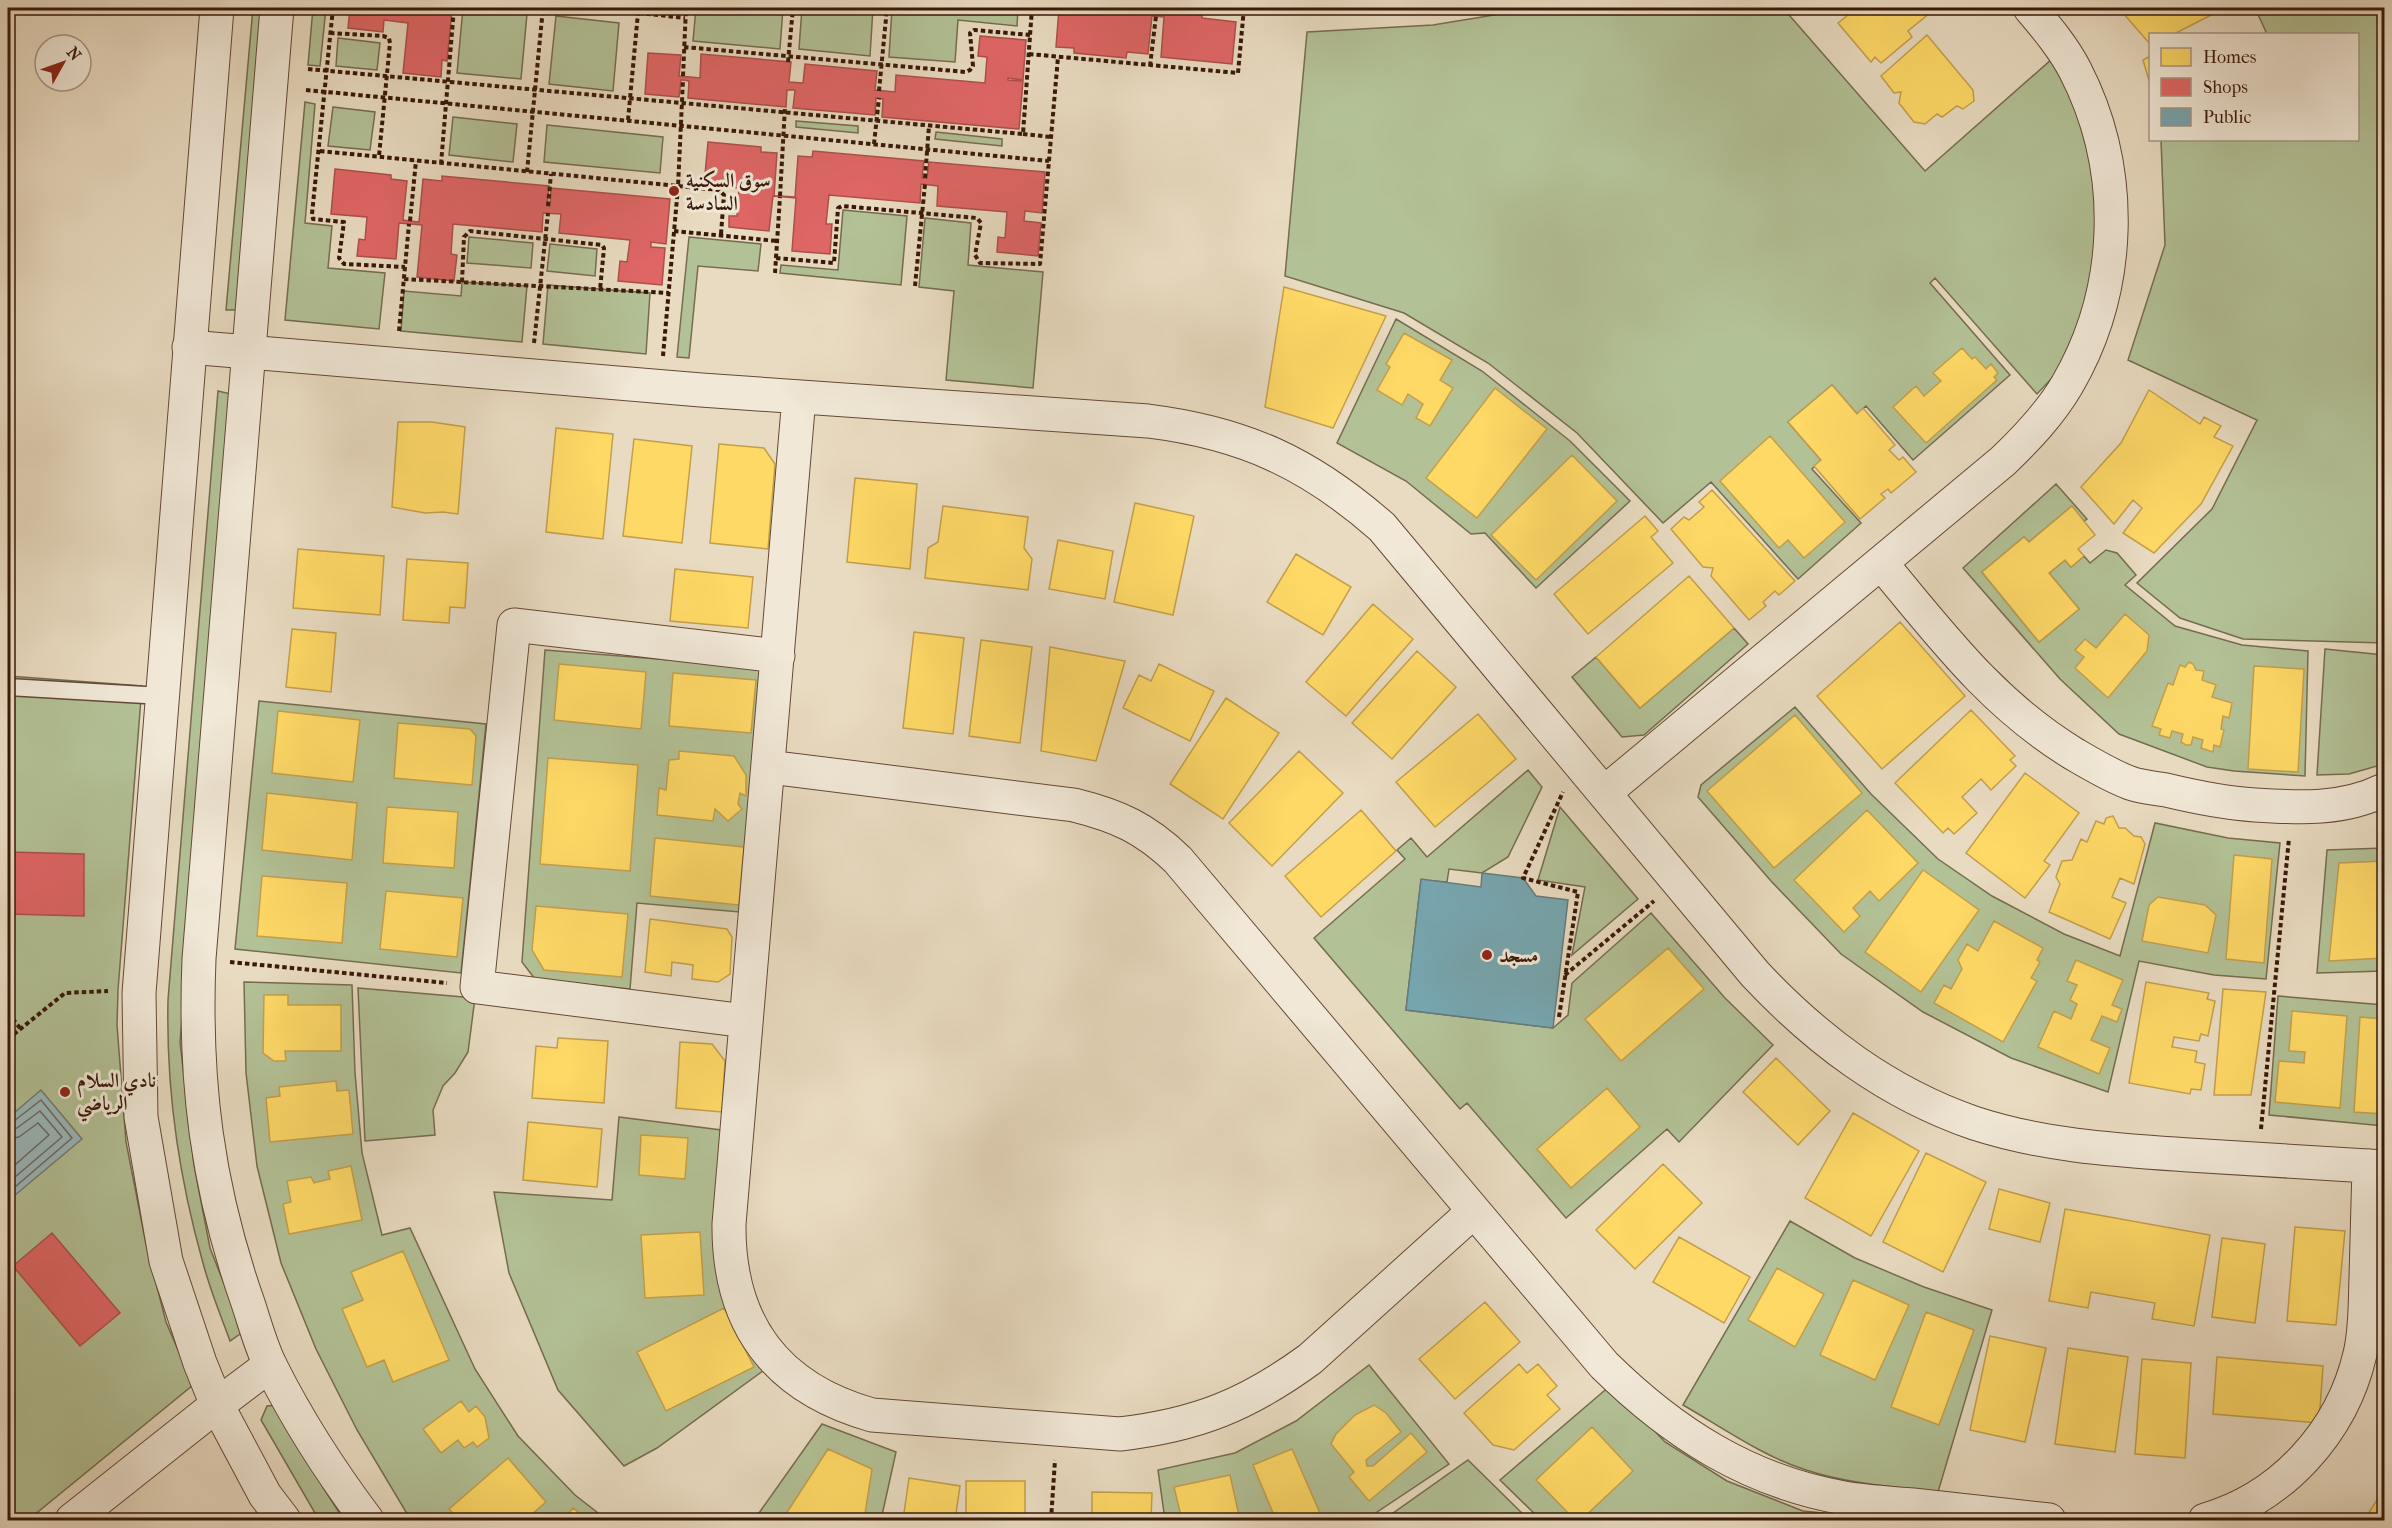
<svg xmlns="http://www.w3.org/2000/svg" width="2392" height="1528" font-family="'IM FELL French Canon',Amiri,serif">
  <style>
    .green { fill: #b3c196; stroke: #766c50; stroke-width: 1.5 }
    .water { fill: #9ab9bc; stroke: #737974; stroke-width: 1.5 }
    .homes { fill: #ffd966; stroke: #c49f4a; stroke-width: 1.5 }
    .shops { fill: #e06666; stroke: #ae4f4a; stroke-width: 1.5 }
    .public { fill: #76a5af; stroke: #647b7d; stroke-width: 1.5 }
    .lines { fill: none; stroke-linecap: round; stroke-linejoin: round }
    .shore { stroke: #6a6862; stroke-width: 1.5 }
    .service-casing { stroke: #654937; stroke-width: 19 }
    .minor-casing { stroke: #654937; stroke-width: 35 }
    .tertiary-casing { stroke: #654937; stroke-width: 35 }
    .path { stroke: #391809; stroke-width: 4; stroke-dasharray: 4.5 3; stroke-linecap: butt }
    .service { stroke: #f1e8d7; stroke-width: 16 }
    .minor { stroke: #f1e8d7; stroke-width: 33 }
    .tertiary { stroke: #f1e8d7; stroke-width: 33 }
    .poi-dot { fill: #8f2418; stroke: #f1e8d7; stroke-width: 2 }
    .labels { text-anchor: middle; stroke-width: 6; stroke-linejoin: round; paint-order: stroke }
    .poi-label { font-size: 20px; font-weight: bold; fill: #391809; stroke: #f1e8d7; text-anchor: start }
  </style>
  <rect width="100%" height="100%" fill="#e9dbc1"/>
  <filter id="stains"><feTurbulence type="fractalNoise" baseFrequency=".00333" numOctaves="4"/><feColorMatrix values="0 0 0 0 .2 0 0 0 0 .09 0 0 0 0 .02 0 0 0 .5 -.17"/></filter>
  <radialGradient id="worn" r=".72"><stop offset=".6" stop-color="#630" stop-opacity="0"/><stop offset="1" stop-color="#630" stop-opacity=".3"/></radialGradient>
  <!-- green -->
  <path class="green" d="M253 8H268L239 310H226Z
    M313 8H326L320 66 308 65Z
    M463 8 527 14 521 79 457 73Z
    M696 8H783L780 49 693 41Z
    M802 8H873L870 56 799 49Z
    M892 8H1018L1017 26 958 20 955 62 889 57Z
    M1537 8H1783L1925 171 2052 59 2083 107 2104 246 2067 362 2037 394 1935 278 1930 283 2010 375 1913 460 1866 406 1857 414 1832 385 1788 422 1821 460 1812 469 1861 523 1798 579 1711 482 1663 523 1577 433 1488 363 1404 313 1285 276 1307 32 1433 25Z
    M2255 8H2384V643L2243 639 2180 618 2137 583 2212 509 2257 420 2128 360 2165 245 2161 140H2358V34H2267Z
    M556 16 619 23 613 91 549 84Z
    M338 38 380 43 377 70 336 66Z
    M305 102 315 104 305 223 332 226 328 268 385 273 379 329 285 320Z
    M333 107 375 112 370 150 328 146Z
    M453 117 517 124 513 162 449 155Z
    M796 121 858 126V133L796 127Z
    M547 125 663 137 660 173 544 162Z
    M936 132 1002 139V146L935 139Z
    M843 210 907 216 901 285 780 273 781 265 838 270Z
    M925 218 971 223 968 265 1043 272 1033 388 946 380 954 291 919 287Z
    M469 237 533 243 531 268 467 263Z
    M689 237 761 244 758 271 698 266 689 358 677 357Z
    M550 244 597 249 595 276 547 271Z
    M462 282 527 286 522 342 401 331 404 291 461 296Z
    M548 285 650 293 646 354 543 344Z
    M1396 319 1482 371 1570 441 1630 501 1536 588 1485 533 1471 534 1406 481 1337 443Z
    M218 391 231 394 180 1042 194 1165 210 1248 243 1332 230 1341C221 1316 210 1290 203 1263 179 1178 166 1089 168 1000Z
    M2056 484 2087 519 2084 521 2071 507 2029 542 2024 537 1982 572 2039 642 2079 609 2049 573 2065 560 2071 567 2084 556 2090 563 2106 550 2117 553 2136 575 2125 585 2175 626 2242 645 2308 651 2305 776 2234 771 2207 767 2119 734 2060 679 1963 568Z
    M1734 628 1748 644 1644 735 1622 737 1572 677 1596 657 1640 708Z
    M2325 649 2384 655V764L2349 774 2317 775Z
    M545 650 770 668 751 913 637 903 630 989 535 979 522 962Z
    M8 676 142 686 118 990 117 1025 126 1142 146 1244 166 1322 193 1385 28 1520H8Z
    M259 701 486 724 461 973 235 949Z
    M1795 707 1871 794 1938 859 1992 896 2064 934 2120 956 2155 823 2228 838 2280 843 2266 979 2214 975 2139 961 2108 1092 2011 1058 1923 1012 1841 954 1771 881 1698 797 1701 785Z
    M1528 770 1542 787 1508 857 1482 873 1449 869 1447 882 1421 880 1406 1010 1553 1028 1568 1015 1572 983 1651 913 1725 998 1773 1045 1679 1142 1667 1129 1566 1218 1467 1103 1460 1109 1314 938 1405 859 1397 850 1411 838 1427 857Z
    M1560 807 1638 899 1572 955 1585 887 1538 880Z
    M2384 848V971L2317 973 2327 850Z
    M244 982 352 985 355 1073 362 1153 382 1235 410 1228 475 1369 518 1436 575 1495 607 1520H414L406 1512 357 1430 316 1349 281 1263 257 1166 246 1073Z
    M358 988 475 998 468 1052 455 1073 443 1086 433 1110 435 1135 365 1141Z
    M2278 996 2384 1005V1126L2269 1115Z
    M619 1117 729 1131 724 1212 767 1368 657 1448 624 1466 558 1390 509 1273 494 1192 612 1200Z
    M1790 1221 1855 1258 1924 1287 1992 1310 1938 1492C1894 1487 1849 1484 1806 1470 1762 1456 1723 1428 1683 1405Z
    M1369 1365 1449 1464 1365 1520H1165L1158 1470 1235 1453 1296 1421Z
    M1611 1385 1665 1442 1727 1481 1803 1511 1892 1520H1541L1500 1480Z
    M280 1405 324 1489 344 1520H319L261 1420 267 1406Z
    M822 1424 896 1452 881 1520H754Z
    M1468 1460 1529 1520H1381L1393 1513Z"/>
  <!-- water -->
  <path class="water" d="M41 1090 82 1139 8 1201V1118Z"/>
  <!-- homes -->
  <path class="homes" d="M1857 8H1936L1908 31 1912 37 1881 63 1875 57 1871 62 1838 23Z
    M2128 8H2225L2174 34H2150V44L2122 12Z
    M1927 35 1973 90 1974 101 1963 109 1957 106 1942 117 1937 114 1925 124 1914 122 1899 103 1901 92 1894 93 1881 76Z
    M2150 56V84L2143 60Z
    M1284 287 1386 316 1333 428 1265 407Z
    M1404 333 1452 360 1440 380 1453 388 1430 426 1416 418 1423 404 1408 394 1402 405 1377 390 1390 367 1386 364Z
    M1962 348 1972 359 1975 357 1986 369 1991 364 1998 373 1994 377 1997 380 1926 443 1893 407 1916 386 1924 396 1941 381 1933 373Z
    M1832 385 1857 414 1863 408 1895 445 1889 450 1899 460 1903 457 1916 472 1891 493 1888 489 1881 494 1885 498 1860 519 1814 466 1821 460 1788 422Z
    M1495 388 1547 429 1477 518 1426 478Z
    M2149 390 2200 424 2204 417 2221 426 2214 437 2233 446 2201 504 2154 553 2123 533 2142 508 2133 500 2114 524 2081 487 2121 443Z
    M398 422H432L465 427 458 514 443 512 425 513 392 507Z
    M556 428 613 434 603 539 546 532Z
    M1770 436 1845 522 1804 558 1788 540 1779 548 1720 481Z
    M634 439 692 446 682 543 623 536Z
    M719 444 764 448 775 464 768 549 710 543Z
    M1572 455 1617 501 1536 580 1491 535Z
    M855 478 917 484 910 569 847 562Z
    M1712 490 1795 581 1779 595 1775 591 1763 602 1766 606 1749 620 1711 576 1713 568 1703 567 1671 529 1684 517 1689 520 1704 507 1699 502Z
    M1135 503 1194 516 1173 615 1114 602Z
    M943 506 1028 517 1024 548 1032 559 1028 590 925 578 928 548 938 542Z
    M2072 506 2095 535 2078 549 2084 556 2071 567 2065 560 2049 573 2079 609 2039 642 1982 572 2024 537 2029 542Z
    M1645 516 1658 531 1651 537 1673 563 1588 634 1554 594Z
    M1058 540 1113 551 1105 599 1049 589Z
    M298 549 384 556 380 615 293 608Z
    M1296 554 1351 587 1323 635 1267 602Z
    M407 559 468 563 465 608 450 607 449 623 403 620Z
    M675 569 753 577 748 628 670 621Z
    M1689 576 1734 628 1640 708 1596 657Z
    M1373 604 1413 639 1346 716 1306 682Z
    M2125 614 2149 635 2147 651 2108 698 2075 668 2084 657 2075 650 2085 639 2096 648Z
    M1900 622 1965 696 1882 769 1817 696Z
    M292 629 336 633 331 692 286 687Z
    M914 632 964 638 953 734 903 728Z
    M981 640 1032 647 1020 743 969 736Z
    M1050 647 1125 661 1096 761 1041 751Z
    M1417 651 1456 687 1392 759 1352 723Z
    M2189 662 2193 664 2196 670 2204 671 2202 680 2216 685 2212 697 2232 703 2229 718 2223 716 2221 729 2224 730 2220 747 2214 745 2213 752 2201 748 2203 740 2193 737 2191 745H2186L2181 742 2183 734 2172 731 2170 738 2159 735 2161 729 2152 726 2168 683 2173 685 2180 665 2185 667Z
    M559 664 646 672 641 729 554 720Z
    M1159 664 1214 691 1190 741 1123 708 1139 675 1151 681Z
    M2254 666 2304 669 2298 772 2248 769Z
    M673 673 756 680 751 733 669 726Z
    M1226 698 1279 733 1223 819 1170 784Z
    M1971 710 2015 756 2010 760 2016 766 1991 790 1981 779 1962 797 1977 813 1954 834 1948 828 1943 833 1895 783Z
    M278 711 360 720 353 782 272 773Z
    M1478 714 1516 759 1435 827 1396 782Z
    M1795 715 1862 793 1774 868 1707 791Z
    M398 723 470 729 476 736 472 785 394 778Z
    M679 751 734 756 746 775V796L740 793 738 804 742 809 728 821 715 809 713 821 657 815 659 788 666 790 669 760 679 759Z
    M1299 751 1343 793 1272 866 1229 823Z
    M548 758 638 765 630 871 540 864Z
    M2025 773 2079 813 2044 861 2050 865 2025 898 1966 853Z
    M267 793 357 803 352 860 262 850Z
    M387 807 458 812 454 868 383 863Z
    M1361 810 1396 851 1321 917 1285 876Z
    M1867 810 1918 863 1879 901 1870 891 1853 908 1860 916 1844 932 1794 880Z
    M2113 816 2119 828H2125L2134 836 2141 837 2145 844 2134 884 2120 878 2112 897 2126 903 2110 939 2049 912 2060 884 2056 877 2062 861 2072 860 2081 839 2087 842 2096 821 2104 824 2106 818Z
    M655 838 744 847 739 905 650 896Z
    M2234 855 2272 859 2264 963 2226 959Z
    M2384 861V958L2329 961 2339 863Z
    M1923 870 1979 910 1921 992 1865 952Z
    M262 876 347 883 342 943 257 936Z
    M386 891 463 898 457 957 380 949Z
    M2158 897 2205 905 2216 915 2208 953 2142 941 2149 905Z
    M536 906 628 914 622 977 544 970 532 950Z
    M650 919 727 929 732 937 730 974 718 982 692 979 693 965 672 962 671 976 645 972Z
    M1994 921 2043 948 2037 960 2040 962 2031 978 2037 981 2003 1042 1934 1003 1944 985 1951 989 1962 969 1958 960 1967 944 1978 951Z
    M1668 948 1704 989 1621 1061 1585 1019Z
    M2076 960 2123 980 2112 1005 2122 1009 2117 1022 2102 1016 2091 1040 2110 1048 2099 1074 2038 1047 2054 1011 2071 1019 2077 1004 2070 1000 2077 985 2067 981Z
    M2146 982 2209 993 2207 999 2215 1001 2208 1036 2201 1034 2199 1041 2174 1037 2172 1047 2197 1051 2195 1062 2205 1064 2201 1090 2191 1089 2190 1094 2129 1083Z
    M2223 989 2266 992 2251 1095H2214Z
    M264 995H288V1005H341V1051H285L286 1061H274L263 1053Z
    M2292 1011 2347 1016 2340 1108 2275 1102 2279 1061 2304 1063 2305 1052 2289 1051Z
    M2360 1017 2384 1019V1114L2354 1112Z
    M558 1038 608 1041 604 1103 532 1098 536 1046 557 1048Z
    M680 1042 712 1044 725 1061 722 1112 676 1108Z
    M1776 1058 1830 1111 1798 1145 1743 1092Z
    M336 1081 337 1091 349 1090 353 1134 270 1142 266 1098 280 1096 279 1087Z
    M1607 1088 1640 1127 1571 1188 1537 1149Z
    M1853 1113 1919 1151 1871 1236 1805 1198Z
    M528 1122 602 1129 597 1187 523 1180Z
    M641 1135 688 1138 685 1179 639 1175Z
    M1926 1153 1986 1182 1943 1272 1883 1242Z
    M1663 1164 1702 1203 1635 1269 1596 1230Z
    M351 1166 362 1220 289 1234 283 1204 291 1202 287 1181 311 1177 314 1183 330 1179 328 1171Z
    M1999 1189 2050 1203 2040 1242 1989 1229Z
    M2065 1209 2210 1235 2194 1326 2152 1319 2155 1303 2091 1292 2088 1308 2049 1301Z
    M2295 1227 2345 1231 2336 1325 2287 1321Z
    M700 1232 704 1295 645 1298 641 1235Z
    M1679 1237 1750 1277 1724 1323 1653 1282Z
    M2222 1238 2265 1244 2255 1323 2212 1317Z
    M403 1251 449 1360 393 1382 384 1360 367 1367 342 1309 363 1300 351 1272Z
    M1777 1268 1824 1294 1795 1347 1748 1320Z
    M1853 1280 1909 1305 1875 1380 1820 1355Z
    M1485 1302 1520 1342 1455 1399 1419 1359Z
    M724 1308 754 1367 666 1411 637 1352Z
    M1926 1312 1974 1330 1939 1425 1891 1407Z
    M1990 1336 2046 1348 2025 1442 1970 1430Z
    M2068 1348 2128 1357 2115 1452 2055 1444Z
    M2217 1357 2323 1366 2319 1423 2213 1414Z
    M2142 1359 2191 1363 2185 1458 2135 1454Z
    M1519 1364 1527 1373 1538 1364 1557 1386 1547 1395 1560 1409 1514 1450 1493 1445 1464 1413Z
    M461 1401 469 1412 476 1406 485 1417 489 1438 477 1447 473 1442 464 1448 458 1440 441 1453 423 1429Z
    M1374 1405 1386 1413 1401 1432 1366 1460 1367 1466H1373L1411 1433 1427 1452 1369 1501 1349 1477 1354 1472 1331 1444 1336 1434 1355 1415Z
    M1592 1427 1633 1471 1581 1520H1575L1536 1480Z
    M828 1449 872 1469 864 1520H782Z
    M1292 1449 1323 1520H1276L1253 1465Z
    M508 1458 546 1502 525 1520H454L457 1518 449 1509Z
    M1230 1475 1240 1520H1182L1174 1487Z
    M909 1478 960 1486 955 1520H903Z
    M966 1481H1025V1520H966Z
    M2384 1489V1520H2364Z
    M1092 1492 1152 1493 1151 1520H1092Z
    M573 1508 588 1520H563Z"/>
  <!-- shops -->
  <path class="shops" d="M350 8H448V10H452L447 61 442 60 441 77 403 73 408 23 384 20 383 32 348 28Z
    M611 8H662V12Z
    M1059 8 1112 11V8H1146L1145 11 1166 13 1167 8H1202V18L1236 22 1232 64 1161 57 1164 17 1152 16 1148 54 1127 52 1126 58 1074 53V48L1056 47Z
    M980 36 1026 40 1023 80 1008 78V80L1023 81 1019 129 882 117 883 99 876 98 875 115 793 108 795 90H787L786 107 688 98 689 81 683 80H681L679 97 645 94 648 53 681 55 679 76 700 78 701 54 791 62 789 82 803 83 805 64 877 71 875 90 895 92 896 75 985 83 987 57 978 56Z
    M708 142 761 147V152L777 153 774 196H780L795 197 798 156 812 157 813 151 924 161 922 178H927L929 162 1045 172 1042 213 1025 211 1024 221 1041 223 1038 256 997 252 998 237 1005 238 1007 212 937 206 938 186 921 184 920 203 829 195 826 224H832L830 254 792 251 796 198 773 196 769 231 729 227V216H737L739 188 704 185Z
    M335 169 391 175V179L407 181 403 220 410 221 419 222 423 179 442 181V176L549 186 547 206H550L551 188 670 199 666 244 651 242V247L665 248 662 285 618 281 620 261 627 262 630 240 559 233 561 214 543 213 542 232 453 224 451 254 457 255 454 281 417 277 422 225 399 223 396 259 357 256 359 239 365 240 367 217 331 214Z
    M8 852 84 854V916L8 914Z
    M52 1233 120 1313 80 1346 13 1266Z"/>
  <!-- public -->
  <path class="public" d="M1482 873 1523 878 1536 896 1568 900 1553 1028 1406 1010 1421 879 1481 887Z"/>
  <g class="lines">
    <!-- shore -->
    <path class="shore" d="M8 1123 14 1121 41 1100 72 1138 8 1193
      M8 1130 17 1128 40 1111 62 1137 8 1183
      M8 1139 19 1137 38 1123 49 1135 8 1171"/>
    <defs>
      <path id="service" d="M8 687 162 696"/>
      <path id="minor" d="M189 347 701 390 1148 421C1244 433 1309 463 1382 527L1755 974C1817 1040 1887 1093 1974 1123 2044 1146 2116 1150 2189 1155 2254 1159 2319 1163 2384 1167
        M799 397 729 1224C728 1324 776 1388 872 1415L1120 1434C1197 1425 1247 1405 1310 1359L1474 1211
        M1881 563C1941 635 1992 704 2074 754 2091 764 2111 776 2130 783 2141 787 2154 788 2166 790 2195 797 2225 803 2255 805 2300 808 2343 810 2384 790
        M769 767 1074 805C1118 816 1145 828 1178 860L1604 1365C1673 1433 1748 1481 1844 1498 1867 1502 1890 1503 1913 1505 1958 1510 2004 1515 2049 1520
        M1604 793 2003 461C2027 438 2050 414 2067 385 2123 289 2126 169 2075 70 2063 47 2046 27 2030 8
        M746 1021 477 987 514 625 778 656
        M72 1520 217 1405 270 1365
        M2205 1520C2282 1498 2342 1432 2360 1354 2366 1329 2365 1303 2366 1277 2367 1240 2368 1203 2369 1166"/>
      <path id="tertiary" d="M217 8 139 993 141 1117 166 1261 200 1363 217 1405 265 1495 284 1520
        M277 8 199 959C194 1081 207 1187 248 1303 255 1324 261 1347 271 1367 298 1421 331 1472 367 1520"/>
    </defs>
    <!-- service casing -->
    <use href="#service" class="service-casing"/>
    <!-- minor casing -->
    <use href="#minor" class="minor-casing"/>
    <!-- tertiary casing -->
    <use href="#tertiary" class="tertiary-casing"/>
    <!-- path -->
    <path class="path" d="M333 8 312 214 313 219 344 222 339 258 344 264 405 267
      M594 8 685 18
      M1156 12V8
      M330 33 383 36 389 38 390 43 379 156
      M684 47 966 72 970 70 973 66 970 33 974 30 1030 35
      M1029 54 1238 73 1244 8
      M788 62 793 8
      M1150 66 1156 16
      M308 69 1023 134 1032 8
      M683 76 686 8
      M306 90 1049 161
      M879 91 887 8
      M628 120 638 13
      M1023 134 1051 137
      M874 144 879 98
      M320 151 719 190 724 195 721 234
      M441 164 454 8
      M527 172 543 8
      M925 178 929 126
      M780 196 785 107
      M548 206 551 174
      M410 221 416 161
      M674 231 777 241
      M776 258 834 263 838 208 842 206 977 218 981 223 975 255 980 263 1040 264 1058 57
      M775 273 780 197
      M404 279 669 293
      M462 282 464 237 470 231 602 245 604 248 600 290
      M915 286 925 184
      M399 331 409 224
      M534 343 548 213
      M663 356 678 187 683 80
      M230 962 447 983
      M1565 975 1654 901
      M8 1013 20 1028
      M1559 1017 1578 892 1523 878 1563 792
      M8 1039 65 993 108 991
      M2261 1129 2289 838
      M1051 1520 1055 1460"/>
    <!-- service -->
    <use href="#service" class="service"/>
    <!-- minor -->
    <use href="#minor" class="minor"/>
    <!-- tertiary -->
    <use href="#tertiary" class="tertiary"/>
  </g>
  <!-- markers -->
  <g class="poi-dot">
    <circle cx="674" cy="191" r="6"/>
    <circle cx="1487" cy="955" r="6"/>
    <circle cx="65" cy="1092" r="6"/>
  </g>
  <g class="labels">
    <!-- poi labels -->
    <g class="poi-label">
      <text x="686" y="187">سوق السكنية<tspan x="686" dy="23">السادسة</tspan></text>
      <text x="1499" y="962">مسجد</text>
      <text x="77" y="1087">نادي السلام<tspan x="77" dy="23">الرياضي</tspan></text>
    </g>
  </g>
  <!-- margin -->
  <rect width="2392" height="1528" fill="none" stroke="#e9dbc1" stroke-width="30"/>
  <rect x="9" y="9" width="2374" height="1510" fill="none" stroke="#391809" stroke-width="3"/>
  <rect x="15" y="15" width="2362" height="1498" fill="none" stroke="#391809" stroke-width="1.5"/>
  <!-- legend -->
  <rect x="2149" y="33" width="210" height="108" fill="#f1e8d7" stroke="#a79585" stroke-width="1.5"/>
  <rect x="2161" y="48" width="30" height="18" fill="#ffd966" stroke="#a79585" stroke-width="1.5"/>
  <text x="2203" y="63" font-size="18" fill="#391809">Homes</text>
  <rect x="2161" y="78" width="30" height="18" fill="#e06666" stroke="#a79585" stroke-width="1.5"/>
  <text x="2203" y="93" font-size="18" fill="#391809">Shops</text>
  <rect x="2161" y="108" width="30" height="18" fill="#76a5af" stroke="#a79585" stroke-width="1.5"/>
  <text x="2203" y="123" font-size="18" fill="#391809">Public</text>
  <!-- north arrow -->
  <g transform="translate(63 63) rotate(50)"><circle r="28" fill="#f1e8d7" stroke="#a79585" stroke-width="1.5"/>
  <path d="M0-4.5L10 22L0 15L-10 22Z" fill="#8f2418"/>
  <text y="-9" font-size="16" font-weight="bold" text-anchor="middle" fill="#391809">N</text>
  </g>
  <rect width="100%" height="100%" filter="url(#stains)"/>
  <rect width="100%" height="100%" fill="url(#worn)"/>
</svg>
